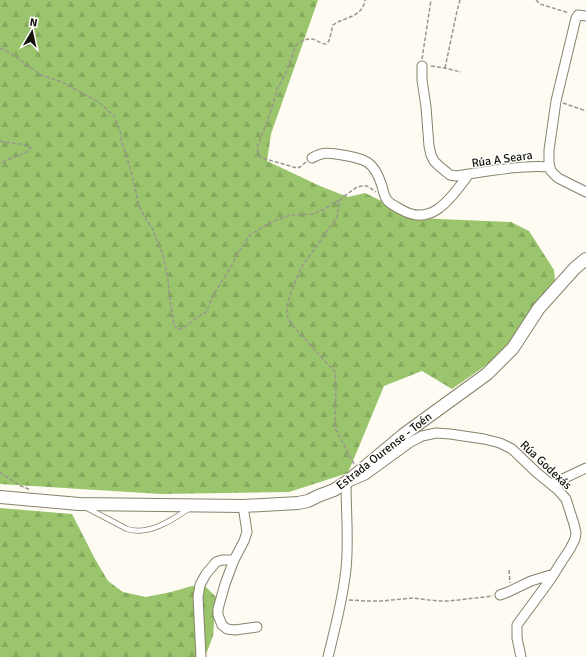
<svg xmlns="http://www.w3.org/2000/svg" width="586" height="657" font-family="Signika,sans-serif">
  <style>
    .forest { fill: url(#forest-firs) }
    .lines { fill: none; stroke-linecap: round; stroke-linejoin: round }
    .lane-casing { stroke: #88826b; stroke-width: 6 }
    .street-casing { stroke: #88826b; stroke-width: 11 }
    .secondary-casing { stroke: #88826b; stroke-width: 14 }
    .path { stroke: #99978d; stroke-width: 1.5; stroke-dasharray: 4 2; stroke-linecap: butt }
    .lane { stroke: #fff; stroke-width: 4.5 }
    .street { stroke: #fff; stroke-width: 9 }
    .secondary { stroke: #fff; stroke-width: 12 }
    .labels { text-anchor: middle; stroke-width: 3; stroke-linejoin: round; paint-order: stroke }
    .street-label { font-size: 12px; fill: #16140b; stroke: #fff }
  </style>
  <defs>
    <pattern id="forest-firs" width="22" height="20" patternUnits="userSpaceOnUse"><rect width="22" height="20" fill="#9ac56d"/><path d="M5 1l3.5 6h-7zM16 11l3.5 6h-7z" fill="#84a85d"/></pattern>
  </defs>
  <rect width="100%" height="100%" fill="#fefcf2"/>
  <!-- forest -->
  <path class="forest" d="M0 0H318L271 134 267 161 320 186 348 197 365 193 416 218 511 222 529 231 554 270 555 279 551 288 526 319 508 344 488 364 452 389 422 371 384 386 348 473 289 492 161 494 0 484Z
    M0 508 72 514 95 559 108 581 123 592 146 597 171 592 192 586 206 587 216 597 213 636 205 657H0Z"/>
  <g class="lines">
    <defs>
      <path id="lane" d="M87 508 127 529C149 536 172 520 190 508"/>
      <path id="street" d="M586 16 578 15 576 18 556 101 549 150V163L551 171 558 178 586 192
        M422 66V80L426 107 429 146 431 155 434 161 439 166 450 175 456 176 469 174
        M312 158C323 151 330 153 342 155 366 159 374 161 382 186 383 190 384 196 387 200 390 204 397 207 402 210 433 228 453 195 469 174 494 170 524 165 550 167
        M351 481 365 475 409 443 422 436 436 433 450 434 484 439 500 443 512 449 536 472 558 490 566 499 574 524 576 533 575 539 570 549 562 561 550 580 517 625V638L521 657
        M552 484 586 468
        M243 506 247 532 244 541 234 560 225 584 218 609V615L222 625 227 629 235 630 257 627
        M500 595 508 592 531 581 554 574
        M201 657 198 597 200 585 206 574 216 562 222 560H234
        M328 657C335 628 343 599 346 569 349 541 346 512 346 483"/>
      <path id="secondary" d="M0 497 79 504 243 506 298 503 308 501 318 496 334 490 348 481 403 435 487 374 513 348 539 308 575 268 586 259"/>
    </defs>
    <!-- lane casing -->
    <use href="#lane" class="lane-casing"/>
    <!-- street casing -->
    <use href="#street" class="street-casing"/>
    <!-- secondary casing -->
    <use href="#secondary" class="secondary-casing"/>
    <!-- path -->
    <path class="path" d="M536 0 540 4 569 13
      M0 48 9 52 41 75 62 82 95 100 102 105 114 116 120 131 122 143 130 167 139 205 144 216 152 228 163 255 168 279 169 293 174 325 178 330 188 325 196 318 206 312 214 294 232 265 238 253 250 235 266 225 279 219 291 215 312 214 325 209 333 203 340 200
      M422 59 431 0
      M431 66 445 68 461 72
      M445 68 457 11 460 0
      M563 103 586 111
      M0 141C10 144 21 142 31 148L27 152 0 163
      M306 162 300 167 297 168 262 158C257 155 257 151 258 145L271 111 277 89 285 75 296 45C300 42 307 38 312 39 317 40 321 44 326 44L329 41 333 25C346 16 362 18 365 0
      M354 464 335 428 336 385 335 372 294 327 288 319 287 307 290 295 301 268 337 217 340 200 343 197 357 187 362 186H367L376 192
      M0 472 2 474 21 486 31 490
      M509 570 510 583
      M349 600 367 601H381L413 598 438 601H449L493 596"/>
    <!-- lane -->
    <use href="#lane" class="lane"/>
    <!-- street -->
    <use href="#street" class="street"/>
    <!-- secondary -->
    <use href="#secondary" class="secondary"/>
  </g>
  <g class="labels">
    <!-- street labels -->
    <g class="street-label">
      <text transform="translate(502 159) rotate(-8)" y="4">Rúa A Seara</text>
      <text transform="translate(384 451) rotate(-38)" y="4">Estrada Ourense - Toén</text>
      <text transform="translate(546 465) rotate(43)" y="4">Rúa Godexás</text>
    </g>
  </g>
  <!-- north arrow -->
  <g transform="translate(32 32) rotate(9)" stroke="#ffffff" stroke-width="3" paint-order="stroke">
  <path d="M0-3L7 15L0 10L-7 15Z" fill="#16140b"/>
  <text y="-6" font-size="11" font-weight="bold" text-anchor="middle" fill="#16140b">N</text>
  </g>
</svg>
